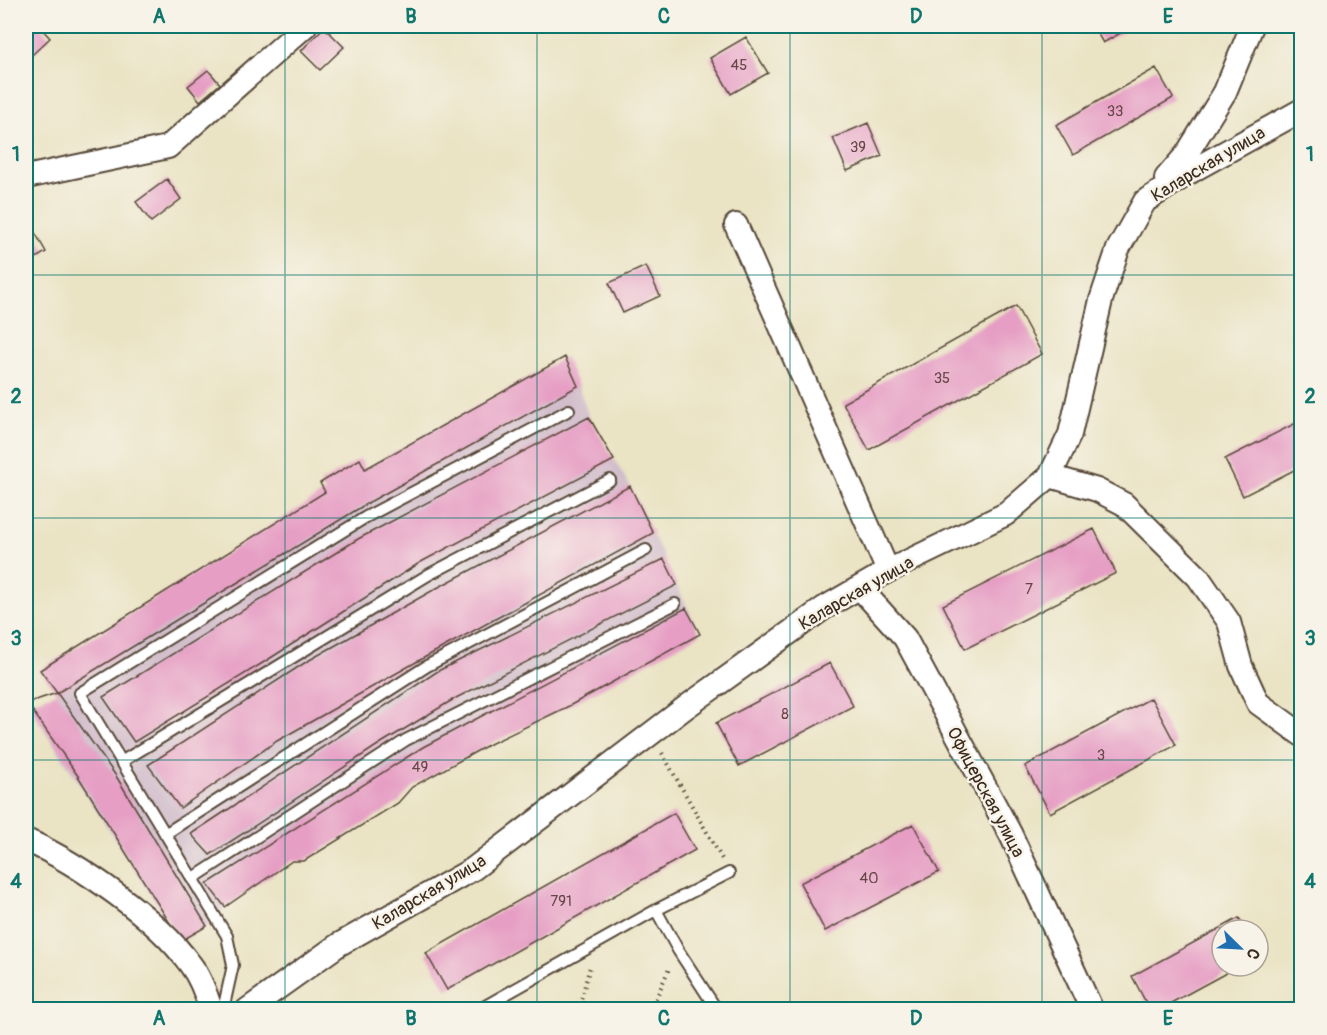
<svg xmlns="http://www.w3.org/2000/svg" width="1327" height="1035" font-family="Pangolin,sans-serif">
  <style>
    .industrial { fill: #d1bdcb }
    .building { fill: #e69ec4 }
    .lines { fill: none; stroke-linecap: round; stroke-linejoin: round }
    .service-casing { stroke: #554637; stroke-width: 14 }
    .minor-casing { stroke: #554637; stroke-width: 26 }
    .path { stroke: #554637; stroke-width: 4; stroke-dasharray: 1.5 4.5; stroke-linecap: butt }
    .service { stroke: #fff; stroke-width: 10 }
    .minor { stroke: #fff; stroke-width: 22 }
    .grid { fill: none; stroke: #0f766e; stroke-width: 1.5; stroke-opacity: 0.55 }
    .labels { text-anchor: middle; stroke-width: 5; stroke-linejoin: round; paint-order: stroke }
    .number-label { font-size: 15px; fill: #664748 }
    .street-label { font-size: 18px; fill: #3b2a1e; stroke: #f7f3e8 }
    .neatline { fill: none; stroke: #0f766e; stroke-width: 2 }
    .grid-label { font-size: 20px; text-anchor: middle; font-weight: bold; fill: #0f766e }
  </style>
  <rect width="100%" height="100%" fill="#f7f3e8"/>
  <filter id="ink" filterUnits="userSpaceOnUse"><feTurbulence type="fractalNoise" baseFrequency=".0167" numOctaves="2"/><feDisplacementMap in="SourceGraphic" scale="12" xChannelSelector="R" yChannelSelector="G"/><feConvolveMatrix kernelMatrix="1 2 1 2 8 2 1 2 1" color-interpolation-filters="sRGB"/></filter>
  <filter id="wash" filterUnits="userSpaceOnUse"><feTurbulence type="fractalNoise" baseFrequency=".008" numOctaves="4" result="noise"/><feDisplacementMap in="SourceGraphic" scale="24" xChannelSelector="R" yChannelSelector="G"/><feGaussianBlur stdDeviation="1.35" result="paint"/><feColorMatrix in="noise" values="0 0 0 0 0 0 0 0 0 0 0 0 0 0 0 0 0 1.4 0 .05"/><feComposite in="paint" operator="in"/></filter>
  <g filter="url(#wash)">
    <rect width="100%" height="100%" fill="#eae3c4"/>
    <!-- industrial -->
    <path class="industrial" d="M565 357 578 386 589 417 630 486 700 634 569 706 488 745 412 787 398 803 304 861H292L225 907 207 926 181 941 27 703 57 693 40 670 325 492 360 459 365 469Z"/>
    <g id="blocks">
      <!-- building -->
      <path class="building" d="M29 26H39L50 38 32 55 26 47V29Z
        M1093 26H1133L1103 43Z
        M324 27 344 47 320 70 301 51Z
        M746 37 768 73 731 94 710 58Z
        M1156 68 1173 98 1073 155 1056 125Z
        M208 70 220 84 200 101 188 86Z
        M868 123 882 156 847 171 833 138Z
        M167 179 181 199 151 222 136 202Z
        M29 222 46 252 26 264V224Z
        M646 266 660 296 623 313 609 283Z
        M1016 306 1042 354 869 450 843 403Z
        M565 357 578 386 366 504 57 693 40 670 325 492 320 483 360 459 365 469Z
        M589 417 614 460 421 562 269 659 134 742 103 697 358 539Z
        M1302 420V466L1243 496 1225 459Z
        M630 486 653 533 418 661 277 741 180 808 148 765 306 662 437 588Z
        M1094 529 1116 573 965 649 943 605Z
        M664 559 677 585 454 699 378 745 210 855 191 834 438 671Z
        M686 608 700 634 569 706 488 745 412 787 398 803 304 861H292L225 907 207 884 423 747Z
        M830 663 853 706 739 766 716 723Z
        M57 693 116 776 207 926 181 941 78 776 27 703Z
        M1151 698 1176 745 1050 813 1025 766Z
        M674 813 695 850 447 990 426 953Z
        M913 824 939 872 825 931 800 883Z
        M1239 918 1246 930H1222V966H1239L1158 1010H1150L1132 976Z"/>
    </g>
  </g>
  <g filter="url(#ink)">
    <use href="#blocks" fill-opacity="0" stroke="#554637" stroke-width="1.5"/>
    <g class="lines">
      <defs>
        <path id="service" d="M121 762 428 575 610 480
          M165 834 427 666 646 550
          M192 879 406 740 675 604
          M656 910 678 950 717 1010
          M223 1010 233 965 227 936 80 693 366 517 569 410
          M478 1010 656 910 729 873"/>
        <path id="minor" d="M26 177 168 147 305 26
          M1166 178 1186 155 1225 92 1252 26
          M736 225 888 571
          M1050 476 1097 490 1124 504 1198 577 1229 622 1241 666 1258 703 1302 735
          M860 588 905 638 1011 835 1092 1010
          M26 840C78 863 156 917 190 964 200 977 206 993 211 1010
          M247 1010 338 945 473 869 686 707 824 608 888 571 1006 514 1050 476 1070 434 1101 300 1118 249 1145 201 1195 169 1302 110"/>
      </defs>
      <!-- service casing -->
      <use href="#service" class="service-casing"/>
      <!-- minor casing -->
      <use href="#minor" class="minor-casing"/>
      <!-- path -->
      <path class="path" d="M662 753 722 859
        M578 1010 590 967
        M651 1010 669 969"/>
      <!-- service -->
      <use href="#service" class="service"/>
      <!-- minor -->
      <use href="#minor" class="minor"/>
    </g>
  </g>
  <!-- grid -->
  <path class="grid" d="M285 26V1010M537 26V1010M790 26V1010M1042 26V1010M26 275H1302M26 518H1302M26 760H1302"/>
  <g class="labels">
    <!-- number labels -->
    <g class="number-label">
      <text x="739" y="70">45</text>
      <text x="1115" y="116">33</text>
      <text x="858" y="152">39</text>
      <text x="942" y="383">35</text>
      <text x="1029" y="594">7</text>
      <text x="785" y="719">8</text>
      <text x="1101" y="760">3</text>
      <text x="420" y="772">49</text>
      <text x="869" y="883">40</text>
      <text x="561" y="906">791</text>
    </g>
    <!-- street labels -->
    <g class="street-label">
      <text transform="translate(1208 164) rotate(-31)" y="6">Каларская улица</text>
      <text transform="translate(856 593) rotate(-30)" y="6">Каларская улица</text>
      <text transform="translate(986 792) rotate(62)" y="6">Офицерская улица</text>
      <text transform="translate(429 892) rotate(-31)" y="6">Каларская улица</text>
    </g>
  </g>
  <!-- margin -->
  <rect width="1327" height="1035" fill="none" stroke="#f7f3e8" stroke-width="66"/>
  <!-- north arrow -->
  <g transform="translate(1240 948) rotate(114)"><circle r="28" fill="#f7f3e8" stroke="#aca397" stroke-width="1.5"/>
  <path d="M0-4.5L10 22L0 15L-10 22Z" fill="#1f6fb2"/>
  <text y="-9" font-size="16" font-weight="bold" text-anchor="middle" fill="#3b2a1e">С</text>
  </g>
  <rect x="33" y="33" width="1261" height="969" class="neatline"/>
  <g class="grid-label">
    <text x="159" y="23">A</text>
    <text x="411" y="23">B</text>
    <text x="664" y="23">C</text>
    <text x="916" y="23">D</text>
    <text x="1168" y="23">E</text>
    <text x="16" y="161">1</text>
    <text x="1310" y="161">1</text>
    <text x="16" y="403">2</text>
    <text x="1310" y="403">2</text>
    <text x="16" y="645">3</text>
    <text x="1310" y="645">3</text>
    <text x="16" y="888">4</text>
    <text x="1310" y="888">4</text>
    <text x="159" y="1025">A</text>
    <text x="411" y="1025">B</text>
    <text x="664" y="1025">C</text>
    <text x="916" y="1025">D</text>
    <text x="1168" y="1025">E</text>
  </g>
</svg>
